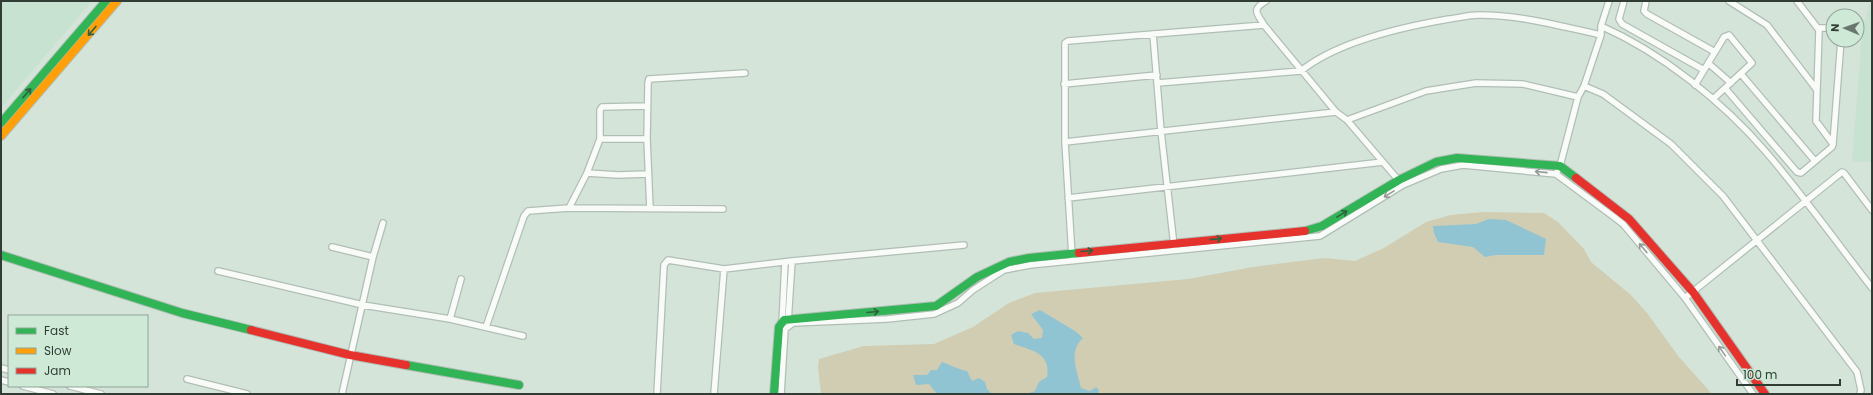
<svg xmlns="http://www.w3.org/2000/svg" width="1873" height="395" font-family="Poppins,sans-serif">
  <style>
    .built { fill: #c8e2d1 }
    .green { fill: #d1cdb2 }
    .water { fill: #90c4d3 }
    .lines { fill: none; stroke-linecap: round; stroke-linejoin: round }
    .street-casing { stroke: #b1beb5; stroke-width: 8 }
    .fast-casing { stroke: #b1beb5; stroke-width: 10 }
    .slow-casing { stroke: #b1beb5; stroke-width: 10 }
    .jam-casing { stroke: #b1beb5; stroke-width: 10 }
    .street { stroke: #f9fbf9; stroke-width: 5.5 }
    .fast { stroke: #30b455; stroke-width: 8 }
    .slow { stroke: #ff9f0a; stroke-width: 8 }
    .jam { stroke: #e5322d; stroke-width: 8 }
    .oneway { stroke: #31603f }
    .oneway2 { stroke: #959c97 }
  </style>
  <rect width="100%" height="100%" fill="#d4e4d9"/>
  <!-- built -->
  <path class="built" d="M1 1H92L1 108Z
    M1870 1H1872V162H1852L1862 31Z"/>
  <!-- green -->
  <path class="green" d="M1483 212 1544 213 1558 222 1584 249 1591 262 1631 295 1647 313 1679 357 1712 394H821L818 367 819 359 864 346 934 344 973 327 1009 303 1035 293 1188 279 1253 267 1324 258 1355 261 1384 248 1426 222 1451 215Z"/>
  <!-- water -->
  <path class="water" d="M1489 219 1506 220 1546 239 1544 255H1496L1485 257 1473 247 1438 242 1434 233 1433 226 1476 224Z
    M1040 310 1075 331 1083 338C1068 352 1077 370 1081 388L1090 391 1096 387 1099 390 1098 394H1027L1035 391 1039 382 1047 377C1051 353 1033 351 1014 344L1011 335 1018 331 1028 333 1034 339 1042 338 1043 330 1031 314Z
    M942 362C951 365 957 369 967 371L972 381 979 378 985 382 987 389 992 394H937L929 384 916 385 913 375H927L931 370H937Z"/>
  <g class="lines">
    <defs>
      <path id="street" d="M1266 1C1251 10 1257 13 1264 25L1336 112 1347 120 1400 182
        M1624 1 1619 19 1622 24 1704 70
        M1646 1 1644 11 1647 14 1715 52
        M1729 1 1767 25 1817 90
        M1797 1 1819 30 1816 121 1833 144
        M1601 26C1662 53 1723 102 1766 152 1803 195 1837 243 1872 288
        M1819 28H1833
        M1153 34 1161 131 1174 246
        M1708 63 1731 83
        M1741 74 1815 161
        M1158 83 1301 71C1338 41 1402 27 1449 19 1458 18 1469 15 1479 15 1521 15 1560 26 1601 35
        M1064 84 1157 75
        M1695 85 1724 37 1729 35 1752 63 1713 99
        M1584 86 1603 94 1671 144 1723 196 1857 372 1861 390 1860 394
        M1725 88 1797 172 1801 173 1832 147 1833 144 1841 40
        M1347 120 1426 91 1476 83 1523 84 1578 97
        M600 139H647
        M1065 142 1336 112
        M587 173 618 175 648 174
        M1556 174 1560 166 1578 97 1584 86 1601 35V26L1609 1
        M1068 198 1383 162
        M569 208 587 173 600 139V110L602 107 647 106
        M650 209 647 139 648 83 649 79 745 73
        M332 247 373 257
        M1072 256 1065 142V43L1068 41 1264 25
        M218 271 363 305 450 319 523 336
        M1685 298 1842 172 1844 173 1872 210
        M450 319 461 279
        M788 322 792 261
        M782 324 785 262
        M486 327 524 216 528 211 569 208 723 209
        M1 368 9 370
        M187 379 247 394
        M1 380 9 382
        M23 386 53 394
        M70 386 101 394
        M342 394 373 257 383 223
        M657 394 664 265 668 260 724 269 792 261 964 245
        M714 394 724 269
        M781 394 785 329 793 323 887 319 934 314 958 303 973 290 1004 270 1030 265 1320 236 1403 185 1441 169 1463 165 1556 174 1614 217 1623 224 1685 298 1753 394"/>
      <path id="fast" d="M1 123 106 1
        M1305 231 1322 226 1399 180 1436 162 1457 158 1560 166 1576 178
        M1 255 182 313 251 330
        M406 365 519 385
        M774 394 779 327 784 320 936 306 977 277 1009 262 1029 258 1079 253"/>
      <path id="slow" d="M1 136 117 1"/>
      <path id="jam" d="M1576 178 1629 219 1693 292 1765 394
        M1079 253 1305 231
        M251 330 350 355 406 365"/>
    </defs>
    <!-- street casing -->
    <use href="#street" class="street-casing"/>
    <!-- fast casing -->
    <use href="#fast" class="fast-casing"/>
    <!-- slow casing -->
    <use href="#slow" class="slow-casing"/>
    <!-- jam casing -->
    <use href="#jam" class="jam-casing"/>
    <!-- street -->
    <use href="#street" class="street"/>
    <!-- fast -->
    <use href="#fast" class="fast"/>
    <!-- slow -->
    <use href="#slow" class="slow"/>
    <!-- jam -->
    <use href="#jam" class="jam"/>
  </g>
  <!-- one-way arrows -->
  <defs><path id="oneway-shaft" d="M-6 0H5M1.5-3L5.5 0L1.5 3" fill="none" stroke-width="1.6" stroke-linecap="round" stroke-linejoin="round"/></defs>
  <g class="oneway">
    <use href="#oneway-shaft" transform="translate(92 31) rotate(131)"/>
    <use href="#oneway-shaft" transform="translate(27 93) rotate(-49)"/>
    <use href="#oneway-shaft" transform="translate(1342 214) rotate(-31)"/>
    <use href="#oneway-shaft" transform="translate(1216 239) rotate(-6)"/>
    <use href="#oneway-shaft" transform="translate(1087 251) rotate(-5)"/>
    <use href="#oneway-shaft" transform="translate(873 312) rotate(-5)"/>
  </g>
  <g class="oneway2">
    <use href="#oneway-shaft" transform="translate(1541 172) rotate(-174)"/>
    <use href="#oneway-shaft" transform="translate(1389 194) rotate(148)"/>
    <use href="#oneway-shaft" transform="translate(1643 248) rotate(-130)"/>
    <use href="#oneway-shaft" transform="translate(1722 351) rotate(-125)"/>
  </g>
  <!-- border -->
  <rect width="1873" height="395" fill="none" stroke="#313c35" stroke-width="4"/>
  <!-- legend -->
  <rect x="8" y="315" width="140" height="72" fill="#ceead7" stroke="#8fa496"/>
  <rect x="16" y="328" width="20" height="6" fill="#30b455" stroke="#8fa496"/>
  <text x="44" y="335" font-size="12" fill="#313c35">Fast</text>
  <rect x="16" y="348" width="20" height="6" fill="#ff9f0a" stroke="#8fa496"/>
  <text x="44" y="355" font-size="12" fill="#313c35">Slow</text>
  <rect x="16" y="368" width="20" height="6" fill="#e5322d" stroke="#8fa496"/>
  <text x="44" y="375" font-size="12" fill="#313c35">Jam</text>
  <!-- north arrow -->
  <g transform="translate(1845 28) rotate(272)"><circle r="19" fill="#ceead7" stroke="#8fa496"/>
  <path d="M0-3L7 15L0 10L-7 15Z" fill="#6a776e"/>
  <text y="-6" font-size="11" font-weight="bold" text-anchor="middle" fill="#313c35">N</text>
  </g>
  <!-- scale -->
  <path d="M1737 379v6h103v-6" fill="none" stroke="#313c35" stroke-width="2"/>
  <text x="1743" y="379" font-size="12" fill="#313c35" stroke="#ceead7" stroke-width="3" paint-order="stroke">100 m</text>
</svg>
